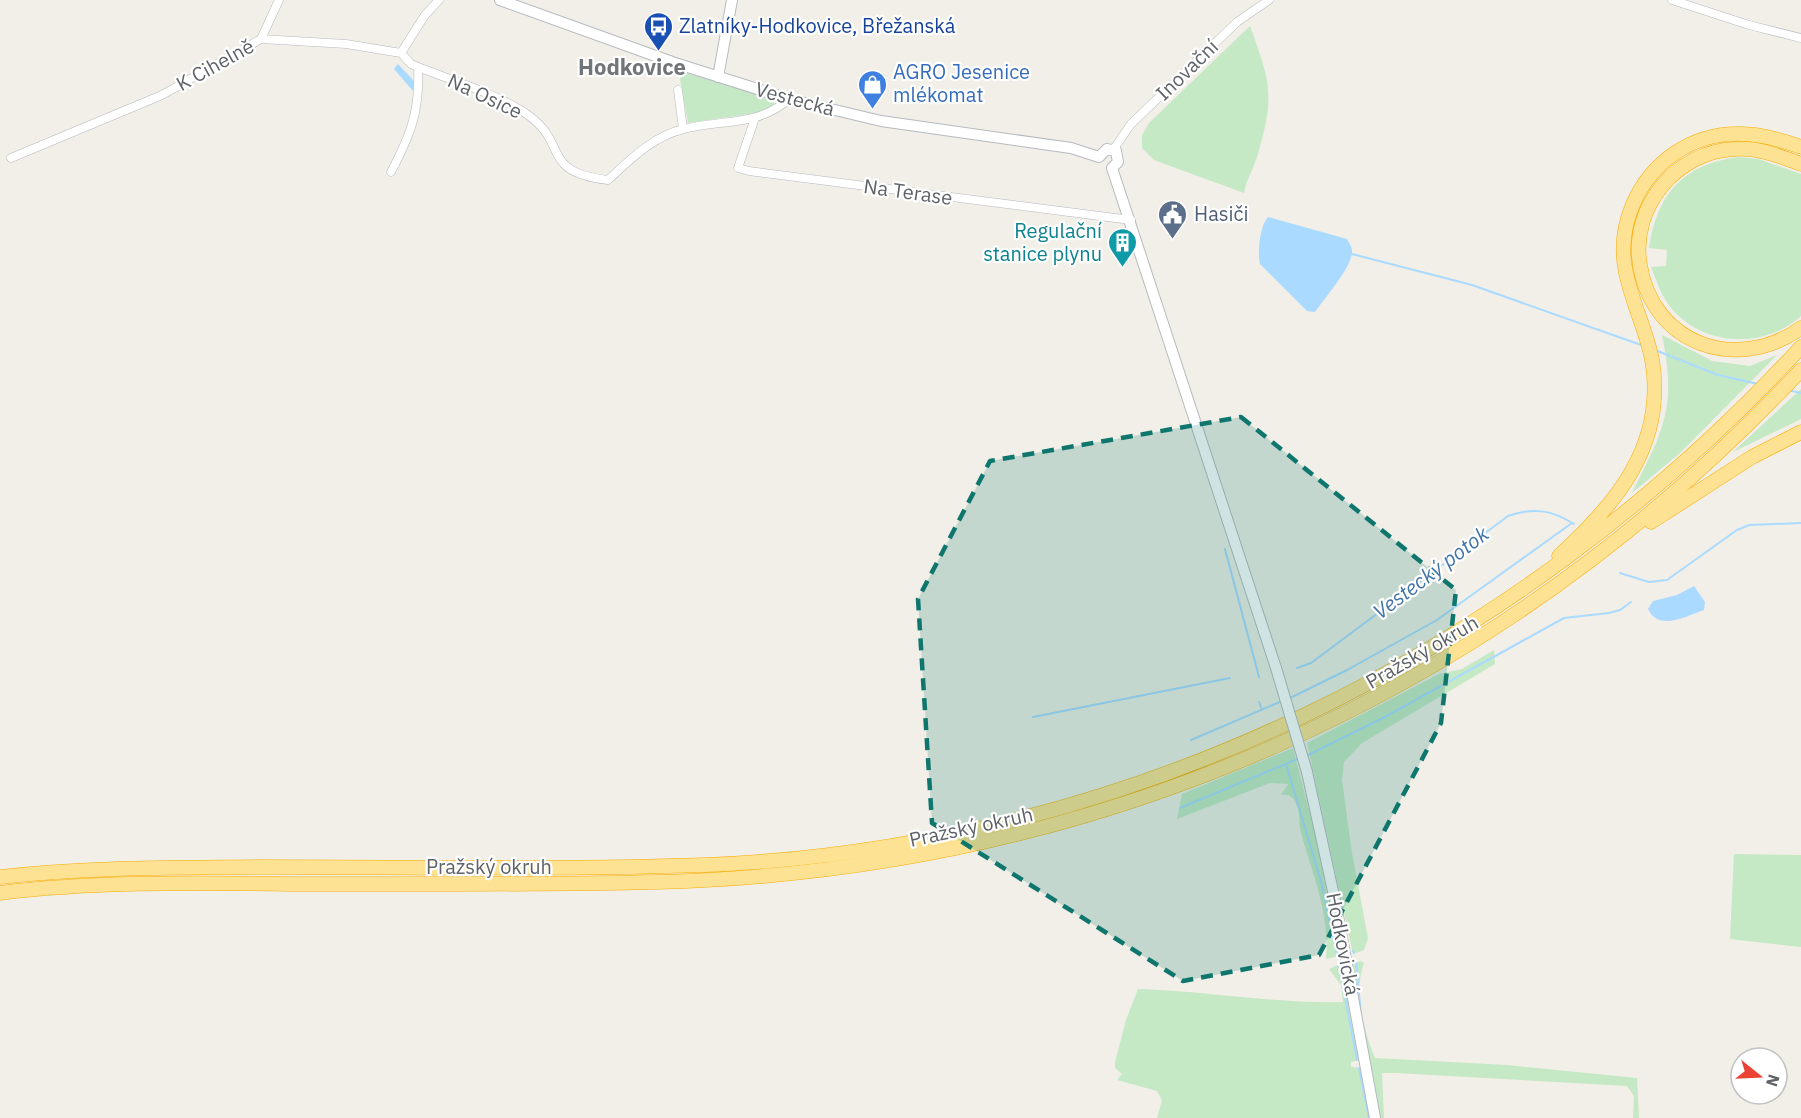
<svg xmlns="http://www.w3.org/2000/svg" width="1801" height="1118" font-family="'IBM Plex Sans',sans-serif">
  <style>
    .green { fill: #c5e8c5 }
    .water { fill: #aadaff }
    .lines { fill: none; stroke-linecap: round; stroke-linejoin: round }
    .stream { stroke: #aadaff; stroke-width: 2 }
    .street-casing { stroke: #b5b8bc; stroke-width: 9 }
    .secondary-casing { stroke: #b6babf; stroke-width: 12 }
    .highway-casing { stroke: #f9ab00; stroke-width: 15 }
    .street { stroke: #fff; stroke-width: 8 }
    .secondary { stroke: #fff; stroke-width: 10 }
    .highway { stroke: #fde293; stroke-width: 14 }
    .secondary-bridge-casing { stroke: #b6babf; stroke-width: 12; stroke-linecap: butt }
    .secondary-bridge { stroke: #fff; stroke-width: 10 }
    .marked { fill: #0f766e; fill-opacity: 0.2; stroke: #0f766e; stroke-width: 4.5; stroke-dasharray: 12 8; stroke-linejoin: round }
    .labels { text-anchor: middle; stroke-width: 4.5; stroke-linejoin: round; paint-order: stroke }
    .transit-label { font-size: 20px; fill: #164399; stroke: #fff; text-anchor: start }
    .street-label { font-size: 20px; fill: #5f6368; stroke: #fff }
    .shop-label { font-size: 20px; fill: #366cbe; stroke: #fff; text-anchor: start }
    .service-label { font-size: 20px; fill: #4e5e75; stroke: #fff; text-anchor: start }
    .culture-label { font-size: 20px; fill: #0d838f; stroke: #fff; text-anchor: end }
    .water-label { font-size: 21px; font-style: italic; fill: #4174aa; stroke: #fff }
    .quarter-label { font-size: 22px; font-weight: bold; fill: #70757a; stroke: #fff }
  </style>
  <rect width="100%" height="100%" fill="#f1efe8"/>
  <!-- green -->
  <path class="green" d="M1250 26C1271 84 1275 96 1257 157 1253 170 1246 180 1244 193L1154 160 1142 148V135L1149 123Z
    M686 73 773 99 775 107 769 111 688 123 680 78Z
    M1739 157 1758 159 1801 174V316C1764 349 1705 347 1672 309 1661 296 1657 282 1651 267L1666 266 1667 250 1649 248C1657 194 1683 164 1739 157Z
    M1662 335 1712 361 1750 366 1777 355 1680 453 1632 493C1664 429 1677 408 1662 335Z
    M1801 389V419L1733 452Z
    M1494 650 1495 664 1362 743 1344 762 1342 780 1352 853 1368 938 1364 950 1353 954 1307 743 1439 674 1462 669Z
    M1293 748 1316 837 1339 956 1326 959C1330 914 1313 876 1301 833 1298 819 1302 805 1289 795H1281L1288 784 1270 783 1177 819 1182 794Z
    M1734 854 1801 855V947L1730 939Z
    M1360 961 1364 963C1353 991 1364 1032 1375 1058L1507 1065 1637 1078 1639 1118H1633L1634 1096 1627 1086 1396 1073H1382L1384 1118H1378L1353 965Z
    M1340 964 1360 1060 1351 1062V1067L1361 1068 1371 1118H1157L1162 1100 1157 1091 1117 1080 1122 1074 1115 1068V1062L1126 1020 1138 989C1206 991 1275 1004 1343 1002L1341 985 1329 969Z"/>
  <!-- water -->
  <path class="water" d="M398 64 414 81 413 91 394 69Z
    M1268 217 1347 239C1349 243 1353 248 1352 253 1351 268 1324 299 1315 312L1307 311 1260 264C1257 252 1260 226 1268 217Z
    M1694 586 1705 602 1704 610C1686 616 1659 632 1648 609L1653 601 1677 595Z"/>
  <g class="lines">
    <!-- stream -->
    <path class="stream" d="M1352 254 1472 285 1644 346
      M1655 350 1718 375 1758 384
      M1787 390 1801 393
      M1225 549 1259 677
      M1620 573 1649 582 1667 580 1737 530 1749 525 1801 523
      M1297 668 1311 663 1508 516C1533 507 1552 510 1574 524
      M1288 699 1347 670 1437 620 1572 523
      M1259 702 1262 710
      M1033 717 1230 678
      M1191 740 1282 701
      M1306 756 1383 718 1564 618 1609 613 1620 610 1631 602
      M1286 764 1322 885 1337 956
      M1180 808 1300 758
      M1353 951 1354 953
      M1356 963 1361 1014
      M1339 965 1357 1060
      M1359 1068 1369 1118"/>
    <defs>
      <path id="street" d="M1672 0 1749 25 1801 38
        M261 39 279 0
        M401 53 425 15 439 0
        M418 67C451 80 500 95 528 115 569 144 540 172 608 180 631 159 653 136 684 129 723 119 757 127 789 99
        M678 90 683 129
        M755 118 738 168 749 171 1131 220
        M1113 150 1131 124 1237 22 1269 0
        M11 158 162 95 261 39 346 44 401 53
        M391 172C411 134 420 111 418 67L411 64 401 53"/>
      <path id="secondary" d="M500 0 675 63 789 99 881 121 1071 148 1099 157
        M718 77 732 0
        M1099 157 1107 149 1116 151 1118 162 1112 168
        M1112 168 1276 668
        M1307 772 1336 905 1375 1118"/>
      <path id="highway" d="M1801 164C1779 156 1758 147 1735 149 1677 151 1630 207 1640 265 1653 346 1738 373 1801 328
        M1651 522 1752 457 1801 432
        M1559 556C1602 516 1645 471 1653 410 1661 351 1637 324 1626 273 1616 227 1637 179 1675 153 1715 126 1758 131 1801 147
        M0 877C88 867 176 868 264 867 411 867 558 870 705 865 1127 848 1517 655 1801 347
        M0 893C97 881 196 883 293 884 413 884 534 885 655 882 1098 871 1497 695 1801 370"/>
    </defs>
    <!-- street casing -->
    <use href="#street" class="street-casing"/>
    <!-- secondary casing -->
    <use href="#secondary" class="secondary-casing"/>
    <!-- highway casing -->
    <use href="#highway" class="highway-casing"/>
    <!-- street -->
    <use href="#street" class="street"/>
    <!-- secondary -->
    <use href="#secondary" class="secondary"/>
    <!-- highway -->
    <use href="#highway" class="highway"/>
    <defs>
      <path id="secondary-bridge" d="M1276 668 1307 772"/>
    </defs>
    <!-- secondary-bridge casing -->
    <use href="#secondary-bridge" class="secondary-bridge-casing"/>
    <!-- secondary-bridge -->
    <use href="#secondary-bridge" class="secondary-bridge"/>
  </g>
  <!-- marked area -->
  <path class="marked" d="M1241 417 1456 590 1441 723 1319 955 1183 981 932 823 918 599 990 461Z"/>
  <!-- icons -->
  <defs>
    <symbol id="bus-pin" viewBox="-11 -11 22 30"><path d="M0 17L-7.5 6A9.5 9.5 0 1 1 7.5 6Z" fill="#1a4fb4" stroke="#fff"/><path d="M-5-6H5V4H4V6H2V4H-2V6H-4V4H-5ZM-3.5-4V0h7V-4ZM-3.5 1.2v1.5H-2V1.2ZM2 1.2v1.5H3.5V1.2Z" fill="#fff"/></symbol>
    <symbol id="shop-pin" viewBox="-11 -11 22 30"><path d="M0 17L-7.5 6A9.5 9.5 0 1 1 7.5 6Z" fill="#3f7fe0" stroke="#fff"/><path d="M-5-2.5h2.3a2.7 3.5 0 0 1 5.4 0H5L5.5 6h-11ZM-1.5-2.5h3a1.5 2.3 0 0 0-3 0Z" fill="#fff"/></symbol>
    <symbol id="civic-pin" viewBox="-11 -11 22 30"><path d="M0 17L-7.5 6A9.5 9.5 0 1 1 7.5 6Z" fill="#5c6f8a" stroke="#fff"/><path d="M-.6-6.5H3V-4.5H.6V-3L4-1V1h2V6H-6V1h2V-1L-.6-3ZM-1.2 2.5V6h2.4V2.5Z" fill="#fff"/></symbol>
    <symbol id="building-pin" viewBox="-11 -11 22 30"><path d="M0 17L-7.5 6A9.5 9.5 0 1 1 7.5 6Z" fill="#0f9aa8" stroke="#fff"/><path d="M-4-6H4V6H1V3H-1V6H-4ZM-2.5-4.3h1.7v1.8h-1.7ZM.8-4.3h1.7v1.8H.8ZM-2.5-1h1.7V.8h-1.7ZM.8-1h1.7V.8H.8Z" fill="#fff"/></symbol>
  </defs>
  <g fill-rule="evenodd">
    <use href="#bus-pin" x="642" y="10" width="33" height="45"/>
    <use href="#shop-pin" x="856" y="68" width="33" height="45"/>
    <use href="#civic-pin" x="1156" y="198" width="33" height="45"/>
    <use href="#building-pin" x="1106" y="226" width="33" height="45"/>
  </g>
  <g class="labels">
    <!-- transit labels -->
    <g class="transit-label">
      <text x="679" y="33">Zlatníky-Hodkovice, Břežanská</text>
    </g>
    <!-- street labels -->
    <g class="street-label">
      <text transform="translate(215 65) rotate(-29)" y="7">K Cihelně</text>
      <text transform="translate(1187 70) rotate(-44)" y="7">Inovační</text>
      <text transform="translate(485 96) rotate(25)" y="7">Na Osice</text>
      <text transform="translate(795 99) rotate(15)" y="7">Vestecká</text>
      <text transform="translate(908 192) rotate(8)" y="7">Na Terase</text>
      <text transform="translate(1422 652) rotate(-30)" y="7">Pražský okruh</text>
      <text transform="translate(971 827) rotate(-12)" y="7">Pražský okruh</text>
      <text x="489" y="874">Pražský okruh</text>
      <text transform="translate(1343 944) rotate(79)" y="7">Hodkovická</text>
    </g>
    <!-- shop labels -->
    <g class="shop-label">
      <text x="893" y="79">AGRO Jesenice<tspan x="893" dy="23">mlékomat</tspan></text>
    </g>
    <!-- service labels -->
    <g class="service-label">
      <text x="1194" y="221">Hasiči</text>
    </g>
    <!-- culture labels -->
    <g class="culture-label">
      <text x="1102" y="238">Regulační<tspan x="1102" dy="23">stanice plynu</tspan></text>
    </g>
    <!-- water labels -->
    <g class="water-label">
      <text transform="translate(1431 573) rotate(-37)" y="7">Vestecký potok</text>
    </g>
    <!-- quarter labels -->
    <g class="quarter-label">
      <text x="632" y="75">Hodkovice</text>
    </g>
  </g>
  <!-- north arrow -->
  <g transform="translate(1759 1076) rotate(108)"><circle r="28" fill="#ffffff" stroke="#bfc1c3" stroke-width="1.5"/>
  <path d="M0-4.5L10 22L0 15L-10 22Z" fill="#ea4335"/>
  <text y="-9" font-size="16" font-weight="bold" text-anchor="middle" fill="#5f6368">N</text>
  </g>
</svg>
